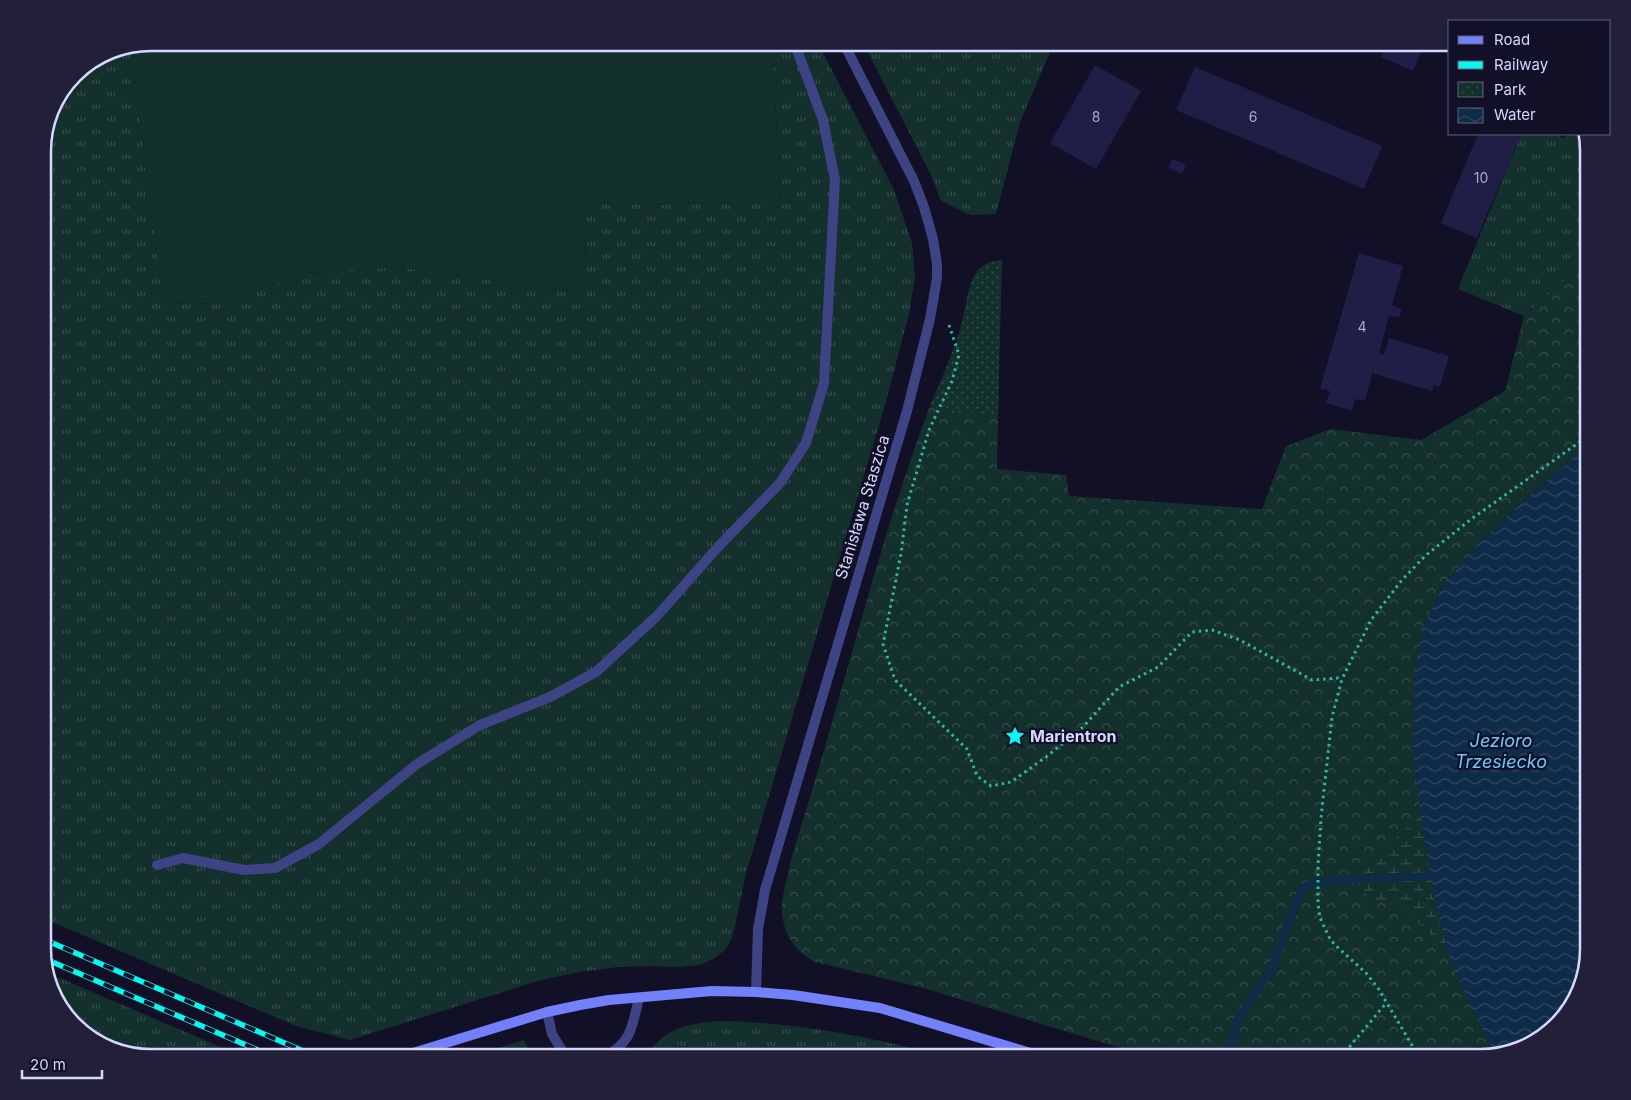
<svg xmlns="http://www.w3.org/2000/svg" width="1631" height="1100" font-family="Inter,sans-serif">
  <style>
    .grass { fill: url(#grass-tufts) }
    .forest { fill: url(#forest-crowns) }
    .wetland { fill: url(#wetland-marsh) }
    .park { fill: url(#park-dots) }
    .garden { fill: #14302c }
    .water { fill: url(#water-waves) }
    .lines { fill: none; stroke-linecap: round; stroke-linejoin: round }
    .stream { stroke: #0e2b48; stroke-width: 8 }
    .building { fill: #201d47 }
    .path { stroke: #34b59c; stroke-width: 3; stroke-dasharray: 2.5 4; stroke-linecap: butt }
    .lane { stroke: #3d4484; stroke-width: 10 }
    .street { stroke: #3d4484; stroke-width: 10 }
    .secondary { stroke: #7281fa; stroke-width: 10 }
    .rail-casing { stroke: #0af7ef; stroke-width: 5.5 }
    .rail { stroke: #111027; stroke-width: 4; stroke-dasharray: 11; stroke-linecap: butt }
    .labels { text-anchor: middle; stroke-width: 4.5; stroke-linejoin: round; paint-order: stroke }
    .number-label { font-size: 14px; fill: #a9a9d0 }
    .street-label { font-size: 16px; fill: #d7d8fe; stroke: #111027 }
    .poi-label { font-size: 16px; font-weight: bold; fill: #d7d8fe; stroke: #111027; text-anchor: start }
    .water-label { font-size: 18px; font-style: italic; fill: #69cafa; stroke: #111027 }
    .rim { fill: none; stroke: #d7d8fe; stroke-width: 2.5 }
  </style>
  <defs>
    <pattern id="grass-tufts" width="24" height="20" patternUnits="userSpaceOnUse" patternTransform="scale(1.25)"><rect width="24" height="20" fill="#14302c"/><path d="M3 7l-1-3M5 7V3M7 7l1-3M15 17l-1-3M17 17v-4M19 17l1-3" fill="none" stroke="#354d4c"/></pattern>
    <pattern id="forest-crowns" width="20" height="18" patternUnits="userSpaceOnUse" patternTransform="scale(1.25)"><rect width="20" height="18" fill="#14302c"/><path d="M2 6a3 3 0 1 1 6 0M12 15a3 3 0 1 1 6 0" fill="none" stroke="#354d4c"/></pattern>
    <pattern id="wetland-marsh" width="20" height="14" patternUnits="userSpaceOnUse" patternTransform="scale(1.25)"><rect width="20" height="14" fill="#14302c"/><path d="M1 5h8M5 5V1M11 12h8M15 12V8" fill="none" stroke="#354d4c"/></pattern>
    <pattern id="park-dots" width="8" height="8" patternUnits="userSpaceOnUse" patternTransform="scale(1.25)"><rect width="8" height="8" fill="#14302c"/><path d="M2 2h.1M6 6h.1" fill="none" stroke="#354d4c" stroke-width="1.8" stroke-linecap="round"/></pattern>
    <pattern id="water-waves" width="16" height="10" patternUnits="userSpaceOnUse" patternTransform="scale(1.25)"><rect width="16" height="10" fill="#0e2b48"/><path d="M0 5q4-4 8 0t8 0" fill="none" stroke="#304963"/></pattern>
  </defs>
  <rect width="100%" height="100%" fill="#111027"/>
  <!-- grass -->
  <path class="grass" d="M772 43H818L894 190 912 243 915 277 909 314 885 405 758 833 746 873 734 931 731 940 724 951 713 959 700 965 676 967 649 966 618 967 580 972 541 980 350 1040 296 1026 43 918V144L51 109 74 74 110 51 131 46 163 302 219 304 306 273 399 267 585 294 586 204 781 203Z
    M863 43H1054L1020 122 996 214 970 215 941 201 930 173Z
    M1521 134H1556L1563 138 1570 134H1584L1588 151V259L1524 316 1458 289Z
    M48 973 244 1057H151L90 1039 57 1003Z
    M722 1021C799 1023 872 1037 946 1057H705L688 1047 659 1041C677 1024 699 1023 722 1021Z"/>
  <!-- forest -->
  <path class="forest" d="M1588 259V449L1575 456 1515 509 1474 548 1442 588 1422 628 1423 831 1433 889 1492 1047 1498 1053 1480 1057H1150L920 987 815 962C795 952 783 933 782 911 781 900 785 888 787 877 796 839 809 802 820 764 855 645 886 522 930 406L998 416 997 469 1066 475 1069 496 1262 509 1286 446 1331 429 1421 440 1505 391 1524 316Z
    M524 1040 533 1057H468Z
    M659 1041 688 1047 705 1057H642Z"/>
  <!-- wetland -->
  <path class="wetland" d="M1421 816 1433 889 1446 948 1398 904 1368 899 1360 881 1378 853Z"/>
  <!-- park -->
  <path class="park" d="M1002 260 998 416 930 406C941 380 953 353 961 326 966 310 967 283 978 270 984 263 993 261 1002 260Z"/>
  <!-- garden -->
  <path class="garden" d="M151 42H267L268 47 328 42 772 43 781 203 586 204 585 294 399 267 306 273 219 304 163 302 131 46Z"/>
  <!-- water -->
  <path class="water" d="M1588 449V949L1570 1010 1534 1043 1498 1053 1492 1047 1471 1008 1446 948 1433 889 1423 831 1413 756 1414 679 1422 628 1442 588 1474 548 1515 509 1575 456Z"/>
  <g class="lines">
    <!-- stream -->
    <path class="stream" d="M1227 1056 1238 1019 1272 968 1298 898 1305 887 1314 883 1327 881 1431 876"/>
  </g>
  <!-- building -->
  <path class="building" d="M1387 42H1425L1413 71 1381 57Z
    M1095 65 1141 91 1096 169 1050 143Z
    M1195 67 1382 146 1364 189 1176 110Z
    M1478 134H1521L1477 238 1441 223Z
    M1172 159 1186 164 1182 174 1168 168Z
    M1359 253 1403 266 1392 305 1402 310 1399 317 1389 316 1379 353 1384 355 1389 338 1449 356 1440 387 1434 385 1432 391 1374 374 1373 371 1365 401 1355 399 1352 411 1326 403 1330 391 1320 389Z"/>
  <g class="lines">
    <!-- path -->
    <path class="path" d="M949 325 959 355 952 381 929 430 907 505 901 554 883 644 895 680 967 749 977 776 991 786 1011 782 1046 757 1083 727 1119 687 1158 667 1192 632 1212 630 1240 640 1312 680 1338 678 1342 679
      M1341 1057 1387 1002
      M1419 1057 1378 988 1366 973 1334 944 1329 937 1320 918 1318 904V865L1321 818 1332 717 1342 679 1371 620 1402 580 1425 556 1470 520 1588 436"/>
    <!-- lane -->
    <path class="lane" d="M157 865 183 858 244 870 275 868 319 844 417 764 480 725 550 697 596 672 657 616 718 547 780 483 806 443 824 383 835 180 823 120 794 42
      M547 1012 552 1034 566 1057
      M604 1057C632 1043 632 1026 639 998"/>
    <!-- street -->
    <path class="street" d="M756 992 758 929 765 890 907 411 930 319 937 278V264L933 239 924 207 914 181 843 42"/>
    <!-- secondary -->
    <path class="secondary" d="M400 1057 547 1012 580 1005 609 1000 712 991 756 992 793 995 880 1008 1044 1057"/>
    <defs>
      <path id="rail" d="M43 939 317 1057
        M43 958 274 1057"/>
    </defs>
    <!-- rail casing -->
    <use href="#rail" class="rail-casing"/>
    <!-- rail -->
    <use href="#rail" class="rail"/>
  </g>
  <!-- icons -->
  <defs>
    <symbol id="sight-bare" viewBox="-9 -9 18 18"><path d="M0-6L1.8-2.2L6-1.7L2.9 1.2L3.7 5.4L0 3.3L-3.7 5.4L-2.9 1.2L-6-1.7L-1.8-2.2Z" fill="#0af7ef" stroke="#111027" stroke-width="2.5" paint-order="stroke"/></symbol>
  </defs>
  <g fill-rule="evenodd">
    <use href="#sight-bare" x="1001" y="722" width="28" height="28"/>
  </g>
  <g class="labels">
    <!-- number labels -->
    <g class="number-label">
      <text x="1096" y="122">8</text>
      <text x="1253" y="122">6</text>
      <text x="1481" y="183">10</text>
      <text x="1362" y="332">4</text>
    </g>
    <!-- street labels -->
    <g class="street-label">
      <text transform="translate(862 507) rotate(-73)" y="6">Stanisława Staszica</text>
    </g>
    <!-- poi labels -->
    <g class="poi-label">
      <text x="1030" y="742">Marientron</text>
    </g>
    <!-- water labels -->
    <g class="water-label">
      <text x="1501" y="747">Jezioro<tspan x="1501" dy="21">Trzesiecko</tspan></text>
    </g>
  </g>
  <!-- crop -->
  <path d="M0 0H1631V1100H0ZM151 51H1480A100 100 0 0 1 1580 151V949A100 100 0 0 1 1480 1049H151A100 100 0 0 1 51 949V151A100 100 0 0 1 151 51Z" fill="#212038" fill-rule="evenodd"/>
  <path class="rim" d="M151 51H1480A100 100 0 0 1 1580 151V949A100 100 0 0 1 1480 1049H151A100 100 0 0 1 51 949V151A100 100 0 0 1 151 51Z"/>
  <!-- legend -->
  <rect x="1448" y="20" width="162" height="115" fill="#111027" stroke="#60607d"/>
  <rect x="1458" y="36" width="25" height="8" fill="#7281fa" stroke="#60607d"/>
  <text x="1494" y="45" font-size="15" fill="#d7d8fe">Road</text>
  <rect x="1458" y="61" width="25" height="8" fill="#0af7ef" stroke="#60607d"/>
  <text x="1494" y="70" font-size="15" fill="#d7d8fe">Railway</text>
  <rect x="1458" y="82" width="25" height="15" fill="url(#park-dots)" stroke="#60607d"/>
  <text x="1494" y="95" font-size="15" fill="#d7d8fe">Park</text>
  <rect x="1458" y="108" width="25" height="15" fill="url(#water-waves)" stroke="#60607d"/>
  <text x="1494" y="120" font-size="15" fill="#d7d8fe">Water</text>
  <!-- scale -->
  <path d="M22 1070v8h80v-8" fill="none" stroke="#d7d8fe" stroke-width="2.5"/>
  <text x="30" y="1070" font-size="15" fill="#d7d8fe" stroke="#111027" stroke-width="4" paint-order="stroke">20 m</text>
</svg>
